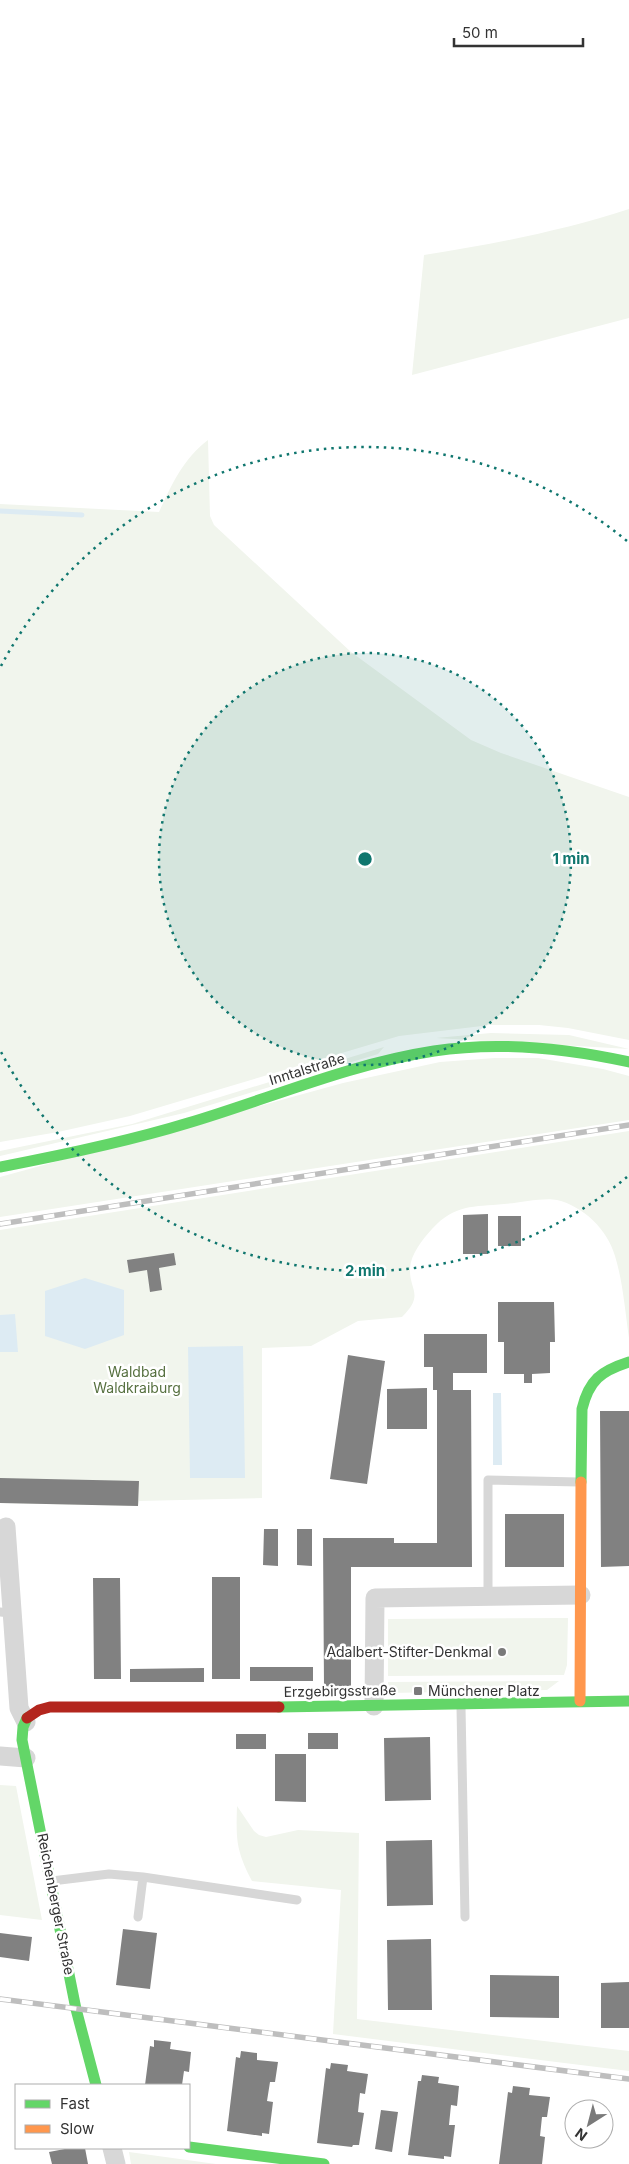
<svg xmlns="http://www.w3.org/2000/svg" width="629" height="2164" font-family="Inter,sans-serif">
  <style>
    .green { fill: #f1f5ed }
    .water { fill: #ddebf3 }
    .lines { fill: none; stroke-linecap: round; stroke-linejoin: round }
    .stream { stroke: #ddebf3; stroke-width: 5 }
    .building { fill: #818181 }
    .lane { stroke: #d7d7d7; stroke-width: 9 }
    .street { stroke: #d7d7d7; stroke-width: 19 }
    .fast { stroke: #63d668; stroke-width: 11 }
    .slow { stroke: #ff974d; stroke-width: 11 }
    .jam { stroke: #b3261e; stroke-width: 11 }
    .rail-casing { stroke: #bebebe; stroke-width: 5.5 }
    .rail { stroke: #fff; stroke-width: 4; stroke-dasharray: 11; stroke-linecap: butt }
    .ring { fill: none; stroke: #0f766e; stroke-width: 2.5; stroke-dasharray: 2.5 5 }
    .poi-dot { fill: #7a7a7a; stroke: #fff; stroke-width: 2 }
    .labels { text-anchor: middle; stroke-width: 5; stroke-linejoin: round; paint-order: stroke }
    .street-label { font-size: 14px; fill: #333; stroke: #fff }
    .park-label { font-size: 14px; fill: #56703f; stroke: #fff }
    .poi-label { font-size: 14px; fill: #333; stroke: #fff; text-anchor: end }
    .centre { fill: #0f766e; stroke: #fff; stroke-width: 2.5 }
    .ring-label { font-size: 15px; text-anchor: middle; font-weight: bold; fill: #0f766e; stroke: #fff; stroke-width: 5; stroke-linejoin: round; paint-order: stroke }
  </style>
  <rect width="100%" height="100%" fill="#fff"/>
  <!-- green -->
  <path class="green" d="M629 209V318L412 375 424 255C493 244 562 231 629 209Z
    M208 440 210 516 214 525 351 652 471 740 501 753 629 797V1040L568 1028 539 1025H490L399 1036 130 1116 58 1132 0 1142V504L159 512C172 484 183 459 208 440Z
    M491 1033 569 1035 629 1049 436 1038Z
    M384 1047 378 1054 184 1113 0 1156V1151L132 1124Z
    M495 1058H538L603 1069 629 1076V1120L0 1217V1177L343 1083 440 1062Z
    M629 1131V1338C625 1311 623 1282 615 1256 608 1230 583 1206 557 1200 544 1197 518 1203 504 1204 473 1207 455 1204 432 1229 422 1240 411 1254 410 1268 409 1291 425 1294 402 1317L358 1321 311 1346 262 1348V1498L139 1501 138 1506 0 1503V1230Z
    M568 1618 567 1665 564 1675 388 1676V1619Z
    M559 1681 547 1690 389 1693 388 1682Z
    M0 1785 16 1786 42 1920 0 1915Z
    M237 1806 254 1831 259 1835 266 1837 298 1830 359 1833 357 2019 629 2051V2071L333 2034 341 1890 252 1881C236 1850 236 1840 237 1806Z
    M129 2152 216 2164H131Z"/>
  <!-- water -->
  <path class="water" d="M85 1278 124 1290V1335L85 1349 45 1336V1291Z
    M15 1314 18 1352H0V1315Z
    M243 1346 245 1478H190L188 1347Z
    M493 1393H501L502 1465H493Z"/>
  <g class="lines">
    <!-- stream -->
    <path class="stream" d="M0 511 82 515"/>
  </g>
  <!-- building -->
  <path class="building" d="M488 1214V1254H463V1215Z
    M498 1216H521V1246H498Z
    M174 1253 176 1265 159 1268 162 1290 150 1292 147 1270 129 1273 127 1260Z
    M498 1302H554L555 1342H550V1373L532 1374V1383H524V1374H504V1342H498Z
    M424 1334H487V1373H453V1390H471L472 1567H351V1686L324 1687 323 1538H394V1543H437V1390H433V1367H424Z
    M348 1355 385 1361 367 1484 330 1479Z
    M427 1388V1429H387V1389Z
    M600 1411H629V1566L601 1567Z
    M0 1478 139 1481 138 1506 0 1503Z
    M505 1514H564V1567H505Z
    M264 1529H278V1566L263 1565Z
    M297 1529H312V1566L297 1565Z
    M212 1577H240V1679H212Z
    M93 1578H120L121 1679H94Z
    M250 1667H313V1681H250Z
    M204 1668V1682H130V1669Z
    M308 1733H338V1749H308Z
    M236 1734H266V1749H236Z
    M430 1737 431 1800 385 1801 384 1738Z
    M275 1754H306V1802L275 1801Z
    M432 1840 433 1905 387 1906 386 1841Z
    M123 1929 157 1933 150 1989 116 1985Z
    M0 1933 32 1937 29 1961 0 1957Z
    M431 1939 432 2010H388L387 1940Z
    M490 1975 559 1976V2018L490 2017Z
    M629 1982V2028H601V1983Z
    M154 2040 171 2042 170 2049 191 2052 189 2072 184 2071 182 2085H145L150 2046 154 2047Z
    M241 2051 257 2053V2060L278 2062 275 2082H270L267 2101 273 2102 269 2134 262 2133V2136L227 2131 236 2057 240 2058Z
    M331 2063 348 2065 347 2071 368 2074 365 2094 360 2093 358 2112 364 2113 359 2145H353L352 2147 317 2143 326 2068 330 2069Z
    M422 2075 439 2077 438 2083 459 2086 457 2106 451 2105 449 2125H455L451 2157 444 2156V2159L408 2155 418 2081H421Z
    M513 2086 530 2088 529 2095 550 2097 547 2117H542L540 2136 545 2137 542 2164H499L508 2092 512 2093Z
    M381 2110 398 2112 392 2152 375 2149Z
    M70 2148H85L88 2164H52L49 2152Z"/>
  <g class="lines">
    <!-- lane -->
    <path class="lane" d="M488 1597V1480L579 1482
      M0 1612 12 1613
      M461 1707 465 1917
      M52 1881 109 1874 143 1877 297 1900
      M138 1917 143 1877"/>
    <!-- street -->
    <path class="street" d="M6 1527 19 1708 26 1722
      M374 1706 375 1598 581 1595
      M0 1756 26 1758
      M112 2148 116 2164"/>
    <!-- fast -->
    <path class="fast" d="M0 1167C63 1155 126 1142 188 1123 269 1099 349 1064 434 1051 499 1041 565 1048 629 1062
      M581 1482 582 1409C589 1380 601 1371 629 1362
      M279 1707 629 1701
      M27 1718 23 1727 22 1740 76 2009 96 2085
      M189 2147 324 2164"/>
    <!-- slow -->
    <path class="slow" d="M580 1701 581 1482"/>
    <!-- jam -->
    <path class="jam" d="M27 1718 39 1710 50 1707H279"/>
    <defs>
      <path id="rail" d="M0 1224 629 1125
        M0 1999 629 2079"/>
    </defs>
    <!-- rail casing -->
    <use href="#rail" class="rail-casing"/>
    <!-- rail -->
    <use href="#rail" class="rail"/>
  </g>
  <!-- distance rings -->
  <circle cx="365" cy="859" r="206" fill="#0f766e" fill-opacity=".12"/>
  <g class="ring">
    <circle cx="365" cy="859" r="206"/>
    <path d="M627 1177A412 412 0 0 1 1 1052M1 666A412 412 0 0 1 627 541"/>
  </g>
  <!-- markers -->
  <g class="poi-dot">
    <circle cx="502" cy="1652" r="5"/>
    <rect x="413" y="1686" width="10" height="10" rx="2.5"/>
  </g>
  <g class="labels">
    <!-- street labels -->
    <g class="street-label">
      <text transform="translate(307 1069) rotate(-17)" y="5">Inntalstraße</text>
      <text transform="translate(340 1691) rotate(-1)" y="5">Erzgebirgsstraße</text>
      <text transform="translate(56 1904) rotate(79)" y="5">Reichenberger Straße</text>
    </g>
    <!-- park labels -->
    <g class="park-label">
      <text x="137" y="1377">Waldbad<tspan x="137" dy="16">Waldkraiburg</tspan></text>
    </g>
    <!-- poi labels -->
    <g class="poi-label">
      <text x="492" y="1657">Adalbert-Stifter-Denkmal</text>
      <text x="428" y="1696" text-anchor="start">Münchener Platz</text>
    </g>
  </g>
  <circle cx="365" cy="859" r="8" class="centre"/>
  <g class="ring-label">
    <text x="571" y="864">1 min</text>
    <text x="365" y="1276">2 min</text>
  </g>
  <!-- legend -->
  <rect x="15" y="2084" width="175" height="65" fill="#ffffff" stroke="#adadad"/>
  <rect x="25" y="2100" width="25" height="8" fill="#63d668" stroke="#adadad"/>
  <text x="60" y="2109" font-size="15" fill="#333333">Fast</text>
  <rect x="25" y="2125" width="25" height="8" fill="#ff974d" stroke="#adadad"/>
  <text x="60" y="2134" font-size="15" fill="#333333">Slow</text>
  <!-- north arrow -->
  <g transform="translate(589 2124) rotate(216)"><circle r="24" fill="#ffffff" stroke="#adadad"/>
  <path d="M0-4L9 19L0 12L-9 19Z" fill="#7a7a7a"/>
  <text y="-8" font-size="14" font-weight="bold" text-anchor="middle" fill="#333333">N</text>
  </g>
  <!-- scale -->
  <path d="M454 38v8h129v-8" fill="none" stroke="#333333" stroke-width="2.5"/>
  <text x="462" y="38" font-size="15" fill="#333333" stroke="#ffffff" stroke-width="4" paint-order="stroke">50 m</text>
</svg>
